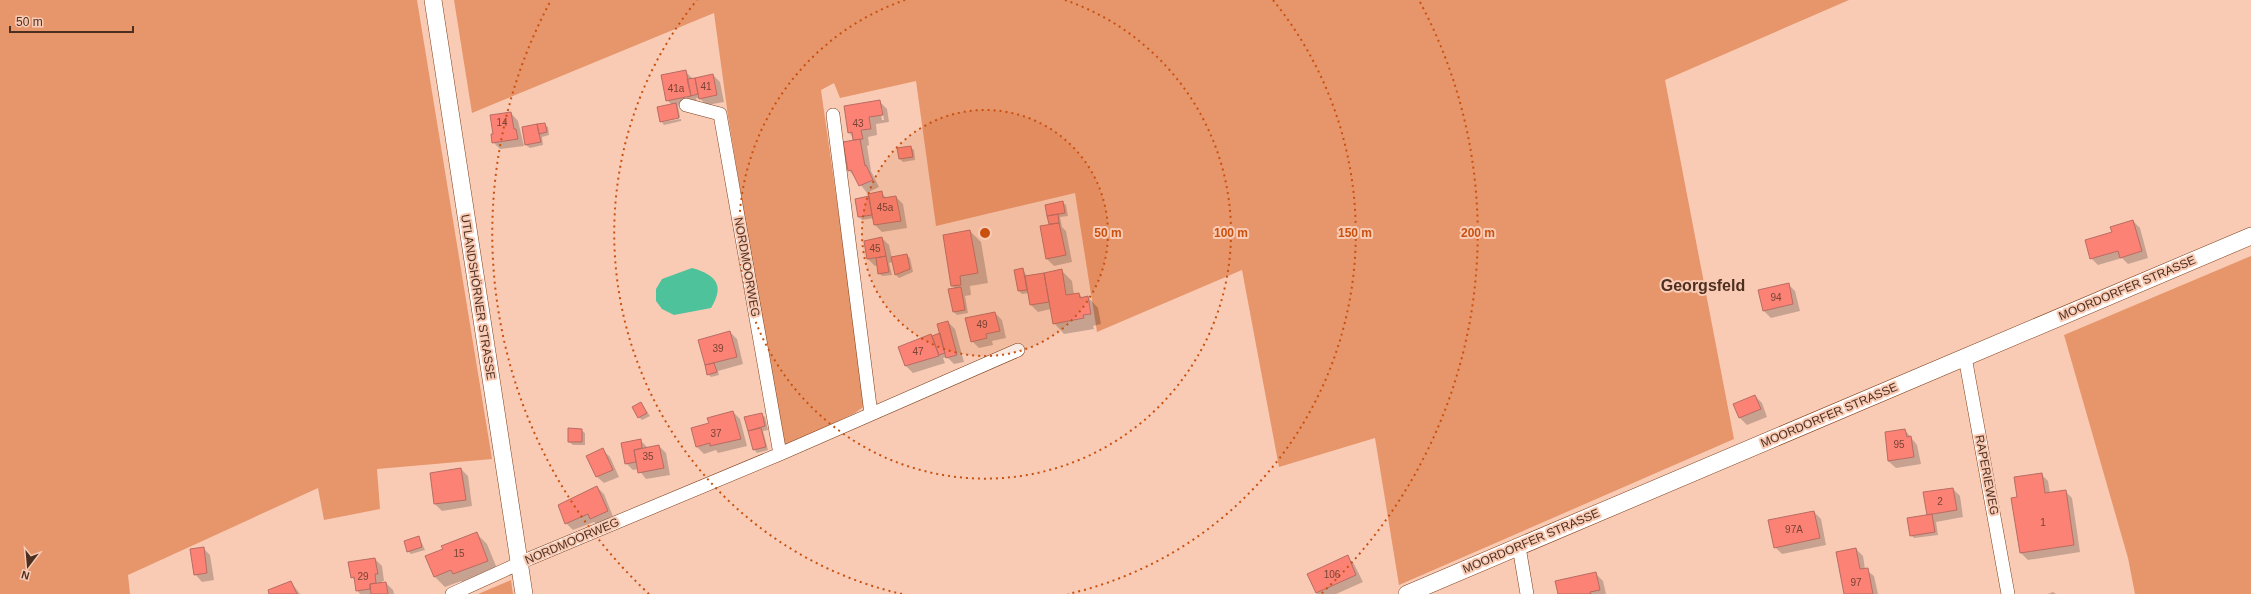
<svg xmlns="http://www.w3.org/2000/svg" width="2251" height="594" font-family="Helvetica,sans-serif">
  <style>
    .green { fill: #e7956a }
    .water { fill: #4dc29b }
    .shadow { fill: #0003; fill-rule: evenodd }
    .building { fill: #fb8274; stroke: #b96c63 }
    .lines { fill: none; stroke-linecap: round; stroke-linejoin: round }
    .minor-casing { stroke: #7e3f1a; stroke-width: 14 }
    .tertiary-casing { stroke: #7e3f1a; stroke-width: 18 }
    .minor { stroke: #fff; stroke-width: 13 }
    .tertiary { stroke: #fff; stroke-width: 17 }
    .ring { fill: none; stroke: #c95110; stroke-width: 2; stroke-dasharray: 2 4 }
    .labels { text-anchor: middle; stroke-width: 4; stroke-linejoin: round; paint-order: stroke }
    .number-label { font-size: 10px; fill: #784435 }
    .street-label { font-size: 12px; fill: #4d2f20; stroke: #f9cbb5 }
    .district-label { font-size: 16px; font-weight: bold; fill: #4d2f20; stroke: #f9cbb5 }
    .centre { fill: #c95110; stroke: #f9cbb5; stroke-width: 2 }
    .ring-label { font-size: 12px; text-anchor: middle; font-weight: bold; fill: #c95110; stroke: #f9cbb5; stroke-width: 4; stroke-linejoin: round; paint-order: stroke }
  </style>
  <rect width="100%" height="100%" fill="#f9cbb5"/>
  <!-- green -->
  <path class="green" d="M0 0H417L492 459 377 469 380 509 324 520 318 488 128 575 130 594H0Z
    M454 0H1849L1665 80 1734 439 1399 585 1375 438 1279 467 1242 270 1097 332 1075 193 936 226 916 81 840 98 834 83 821 90 866 405 855 413 783 447 728 116 714 13 472 113Z
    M2251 256V594H2135L2128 558 2064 335Z
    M511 580 513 594H478Z"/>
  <!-- water -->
  <path class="water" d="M692 268C716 275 725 285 711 308L674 315 662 309 656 301V289L662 279Z"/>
  <!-- shadow -->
  <path class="shadow" d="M685 71 693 79 713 75 720 82 724 102 707 105 699 98H696L697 103 678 106 680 117 662 120V122L661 121 672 105 667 100Z
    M880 102 887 109 889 122 876 124 877 135 868 137 869 145 867 146 871 171 879 187 867 193 849 170 855 141 849 132ZM880 108H882L884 120H882Z
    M511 113 518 121 524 146 500 149 493 142 494 135Z
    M681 119V121L664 125 662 122Z
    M544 124 548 127 549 135 542 137 543 145 530 148 526 145Z
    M910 147 914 150 915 160 903 162 900 159Z
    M881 192 887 199 896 197 903 204 907 228 882 232 875 225 874 218 862 220 859 217 870 197Z
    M1062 202 1066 205 1068 216 1060 217 1062 227 1066 231 1072 262 1054 266 1047 259 1050 225 1046 205Z
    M2133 221 2140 228 2148 258 2128 264 2122 258 2098 265 2091 258 2113 232Z
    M970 231 981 242 988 283 970 286 971 295 965 296 968 313 957 315 954 312 956 289 952 286Z
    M882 238 889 245 892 258 907 255 910 258 913 272 899 278 896 275 893 262 889 263 892 275 882 276 879 273 878 265 875 266 868 259Z
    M1023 269 1027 277 1061 270 1072 281 1074 295 1079 294 1083 298 1088 297 1098 308 1101 324 1093 326 1094 329 1064 334 1054 323 1051 309 1038 312 1031 305 1029 293 1022 294 1019 291 1015 271Z
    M1788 284 1795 291 1800 311 1771 318 1764 311Z
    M995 313 1002 320 1006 338 992 341 993 345 979 348 972 341Z
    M948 322 955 329 964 362 954 364 947 357 943 358 945 363 913 373 906 366 931 335 933 337 941 334Z
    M730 332 737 339 743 364 718 371 719 375 711 377 708 374 699 340Z
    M1755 396 1762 403 1767 417 1747 425 1740 418Z
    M641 403 650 416 642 420 639 417Z
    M733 412 740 419 747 446 718 453 716 450 704 454 697 447 710 424Z
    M761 414 765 417 768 430 763 431 768 450 757 453 754 449 746 418Z
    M581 430 585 433V445H573L569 442Z
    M1905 430 1917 445 1921 464 1896 468 1888 461 1887 451Z
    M640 440 648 448 659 446 666 453 670 475 646 479 638 469 633 470 626 463 622 443Z
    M603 450 610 457 619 477 604 483 596 476Z
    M461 469 468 476 472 506 442 511 435 504Z
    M2041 474 2048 481 2050 493 2065 491 2072 498 2080 552 2028 560 2021 553 2018 498Z
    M597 487 604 494 614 519 598 525 594 522 573 530 566 523Z
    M1953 489 1960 496 1963 517 1936 522 1938 535 1914 538 1911 535Z
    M1814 512 1821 519 1826 545 1782 554 1775 547Z
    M476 533 487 544 498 571 464 584 461 581 445 587 435 577Z
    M419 537 425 550 411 554 408 551Z
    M203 548 210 555 214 580 202 582 195 574Z
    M1856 549 1863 556 1865 569 1874 576 1878 594H1845Z
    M1347 557 1354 564 1363 582 1336 594H1318L1316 593Z
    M375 559 382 566 384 581H382V584L386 583 393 590 394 594H360L357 590 355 581 352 577Z
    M1596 574 1603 581 1606 594H1559Z
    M291 582 300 594H270Z
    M2053 592 2056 594H2048Z"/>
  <!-- building -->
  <path class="building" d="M686 70 691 96 666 101 661 75Z
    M713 74 717 95 699 99 695 78Z
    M695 78 698 94 691 96 687 79Z
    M880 100 883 115 869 117 871 129 861 130 863 139 853 140 852 132 848 133 844 106Z
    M676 103 679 118 660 122 657 107Z
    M511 112 514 129H516L518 139 492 143 491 134H493L490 115Z
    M545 123 547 132 539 134 537 124Z
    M537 124 541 142 525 145 522 127Z
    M860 139 865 166 866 165 873 180 859 186 851 170 848 171 843 142Z
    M911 146 913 157 899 159 897 148Z
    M882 191 883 198 896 196 901 221 874 225 868 194Z
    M869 196 872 215 858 217 855 199Z
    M1063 201 1065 213 1047 216 1045 205Z
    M1058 214 1059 223 1049 224 1047 216Z
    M2133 220 2142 251 2120 258 2118 251 2090 259 2085 240 2112 232 2110 227Z
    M1059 223 1066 255 1046 259 1040 226Z
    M970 230 978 273 960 276 961 285 951 286 943 235Z
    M882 237 886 256 867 259 864 241Z
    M907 254 910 269 895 275 891 257Z
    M886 256 889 272 878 274 876 258Z
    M1023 268 1027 290 1018 291 1014 270Z
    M1062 269 1066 295 1079 293 1080 298 1088 296 1091 314 1083 315 1084 318 1053 324 1044 273Z
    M1044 273 1049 302 1030 305 1025 276Z
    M1789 283 1793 304 1763 311 1758 290Z
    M961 287 965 310 953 312 948 289Z
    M995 312 1000 331 986 334 987 338 971 342 965 318Z
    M948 321 957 355 946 358 937 324Z
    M730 331 737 357 705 365 698 340Z
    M940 333 945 353 939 355 932 336Z
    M931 334 939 356 905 366 898 347Z
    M714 363 717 372 707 375 705 365Z
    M1755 395 1761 409 1739 418 1733 404Z
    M641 402 647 413 638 418 632 407Z
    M733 411 741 439 710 446V443L696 447 691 428 709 423 707 418Z
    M762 413 765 426 748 431 744 417Z
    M568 428 582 429V442H568Z
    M761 428 766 447 753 450 748 431Z
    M1905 429 1907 437 1911 436 1914 457 1888 461 1885 432Z
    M641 439 642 448 634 450 636 462 625 464 621 443Z
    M659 445 664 468 638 473 634 450Z
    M603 448 613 470 596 477 586 456Z
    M461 468 466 500 434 504 430 473Z
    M2042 473 2045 493 2066 490 2074 545 2020 553 2011 498 2017 497 2014 477Z
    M597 486 608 511 590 519 588 514 565 524 558 505Z
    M1953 488 1957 510 1927 515 1923 492Z
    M1814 511 1820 538 1774 548 1768 520Z
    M1932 514 1935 532 1910 536 1907 518Z
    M477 532 488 561 453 574 451 570 434 577 425 556 443 549 441 546Z
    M419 536 422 547 407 552 404 541Z
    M204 547 207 573 194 575 190 549Z
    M1856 548 1860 569 1868 568 1873 594H1844L1836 552Z
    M1348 555 1356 575 1316 593 1307 574Z
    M375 558 378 574H375L376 583 370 584V589L356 591 354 577 351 578 348 562Z
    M1596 572 1600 590 1590 592 1591 594H1558L1555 581Z
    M291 581 297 594H269L268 590Z
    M386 582 388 594H371L370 584Z"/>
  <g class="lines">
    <defs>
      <path id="minor" d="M686 105 720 114 780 454
        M833 115 871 414
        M1965 357 2008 594
        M1519 547 1527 594
        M452 594 531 558 780 454 1018 350"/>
      <path id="tertiary" d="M433 0 524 594
        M1407 594 2251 236"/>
    </defs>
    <!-- minor casing -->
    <use href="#minor" class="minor-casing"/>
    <!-- tertiary casing -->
    <use href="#tertiary" class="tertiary-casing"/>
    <!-- minor -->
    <use href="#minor" class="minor"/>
    <!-- tertiary -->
    <use href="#tertiary" class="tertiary"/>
  </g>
  <!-- distance rings -->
  <circle cx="985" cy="233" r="123" fill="#c95110" fill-opacity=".12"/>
  <g class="ring">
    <circle cx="985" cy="233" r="123"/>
    <path d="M1065 0A246 246 0 1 1 905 0"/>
    <path d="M902 594A370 370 0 0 1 697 0M1273 0A370 370 0 0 1 1068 594"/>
    <path d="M649 594A493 493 0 0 1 550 2M1420 2A493 493 0 0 1 1321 594"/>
  </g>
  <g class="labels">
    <!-- number labels -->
    <g class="number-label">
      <text x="706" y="90">41</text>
      <text x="676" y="92">41a</text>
      <text x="502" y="126">14</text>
      <text x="858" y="127">43</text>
      <text x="885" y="211">45a</text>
      <text x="875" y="252">45</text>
      <text x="1776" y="301">94</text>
      <text x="982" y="328">49</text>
      <text x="718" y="352">39</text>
      <text x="918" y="355">47</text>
      <text x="716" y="437">37</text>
      <text x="1899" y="448">95</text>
      <text x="648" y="460">35</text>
      <text x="1940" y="505">2</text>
      <text x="2043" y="526">1</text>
      <text x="1794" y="533">97A</text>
      <text x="459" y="557">15</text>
      <text x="1332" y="578">106</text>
      <text x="363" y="580">29</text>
      <text x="1856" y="586">97</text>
    </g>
    <!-- street labels -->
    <g class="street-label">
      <text transform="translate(747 267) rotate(80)" y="4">NORDMOORWEG</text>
      <text transform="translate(2127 288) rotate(-23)" y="4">MOORDORFER STRASSE</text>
      <text transform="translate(478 297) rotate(81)" y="4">UTLANDSHÖRNER STRASSE</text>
      <text transform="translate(1829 415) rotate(-23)" y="4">MOORDORFER STRASSE</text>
      <text transform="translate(1987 475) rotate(79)" y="4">RAPERIEWEG</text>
      <text transform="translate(572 541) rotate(-23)" y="4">NORDMOORWEG</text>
      <text transform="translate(1531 541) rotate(-23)" y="4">MOORDORFER STRASSE</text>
    </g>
    <!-- district labels -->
    <g class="district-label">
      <text x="1703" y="291">Georgsfeld</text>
    </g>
  </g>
  <circle cx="985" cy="233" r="6" class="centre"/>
  <g class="ring-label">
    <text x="1108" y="237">50 m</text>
    <text x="1231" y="237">100 m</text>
    <text x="1355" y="237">150 m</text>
    <text x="1478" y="237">200 m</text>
  </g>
  <!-- north arrow -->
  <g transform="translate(28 566) rotate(196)" stroke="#f9cbb5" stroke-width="3" paint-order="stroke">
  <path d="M0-3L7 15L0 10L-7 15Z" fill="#4d2f20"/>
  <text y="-6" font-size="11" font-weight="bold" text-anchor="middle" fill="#4d2f20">N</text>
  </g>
  <!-- scale -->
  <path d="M10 26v6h123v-6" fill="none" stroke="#4d2f20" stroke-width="2"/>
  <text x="16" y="26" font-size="12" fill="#4d2f20" stroke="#f9cbb5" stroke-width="3" paint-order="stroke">50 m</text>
</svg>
